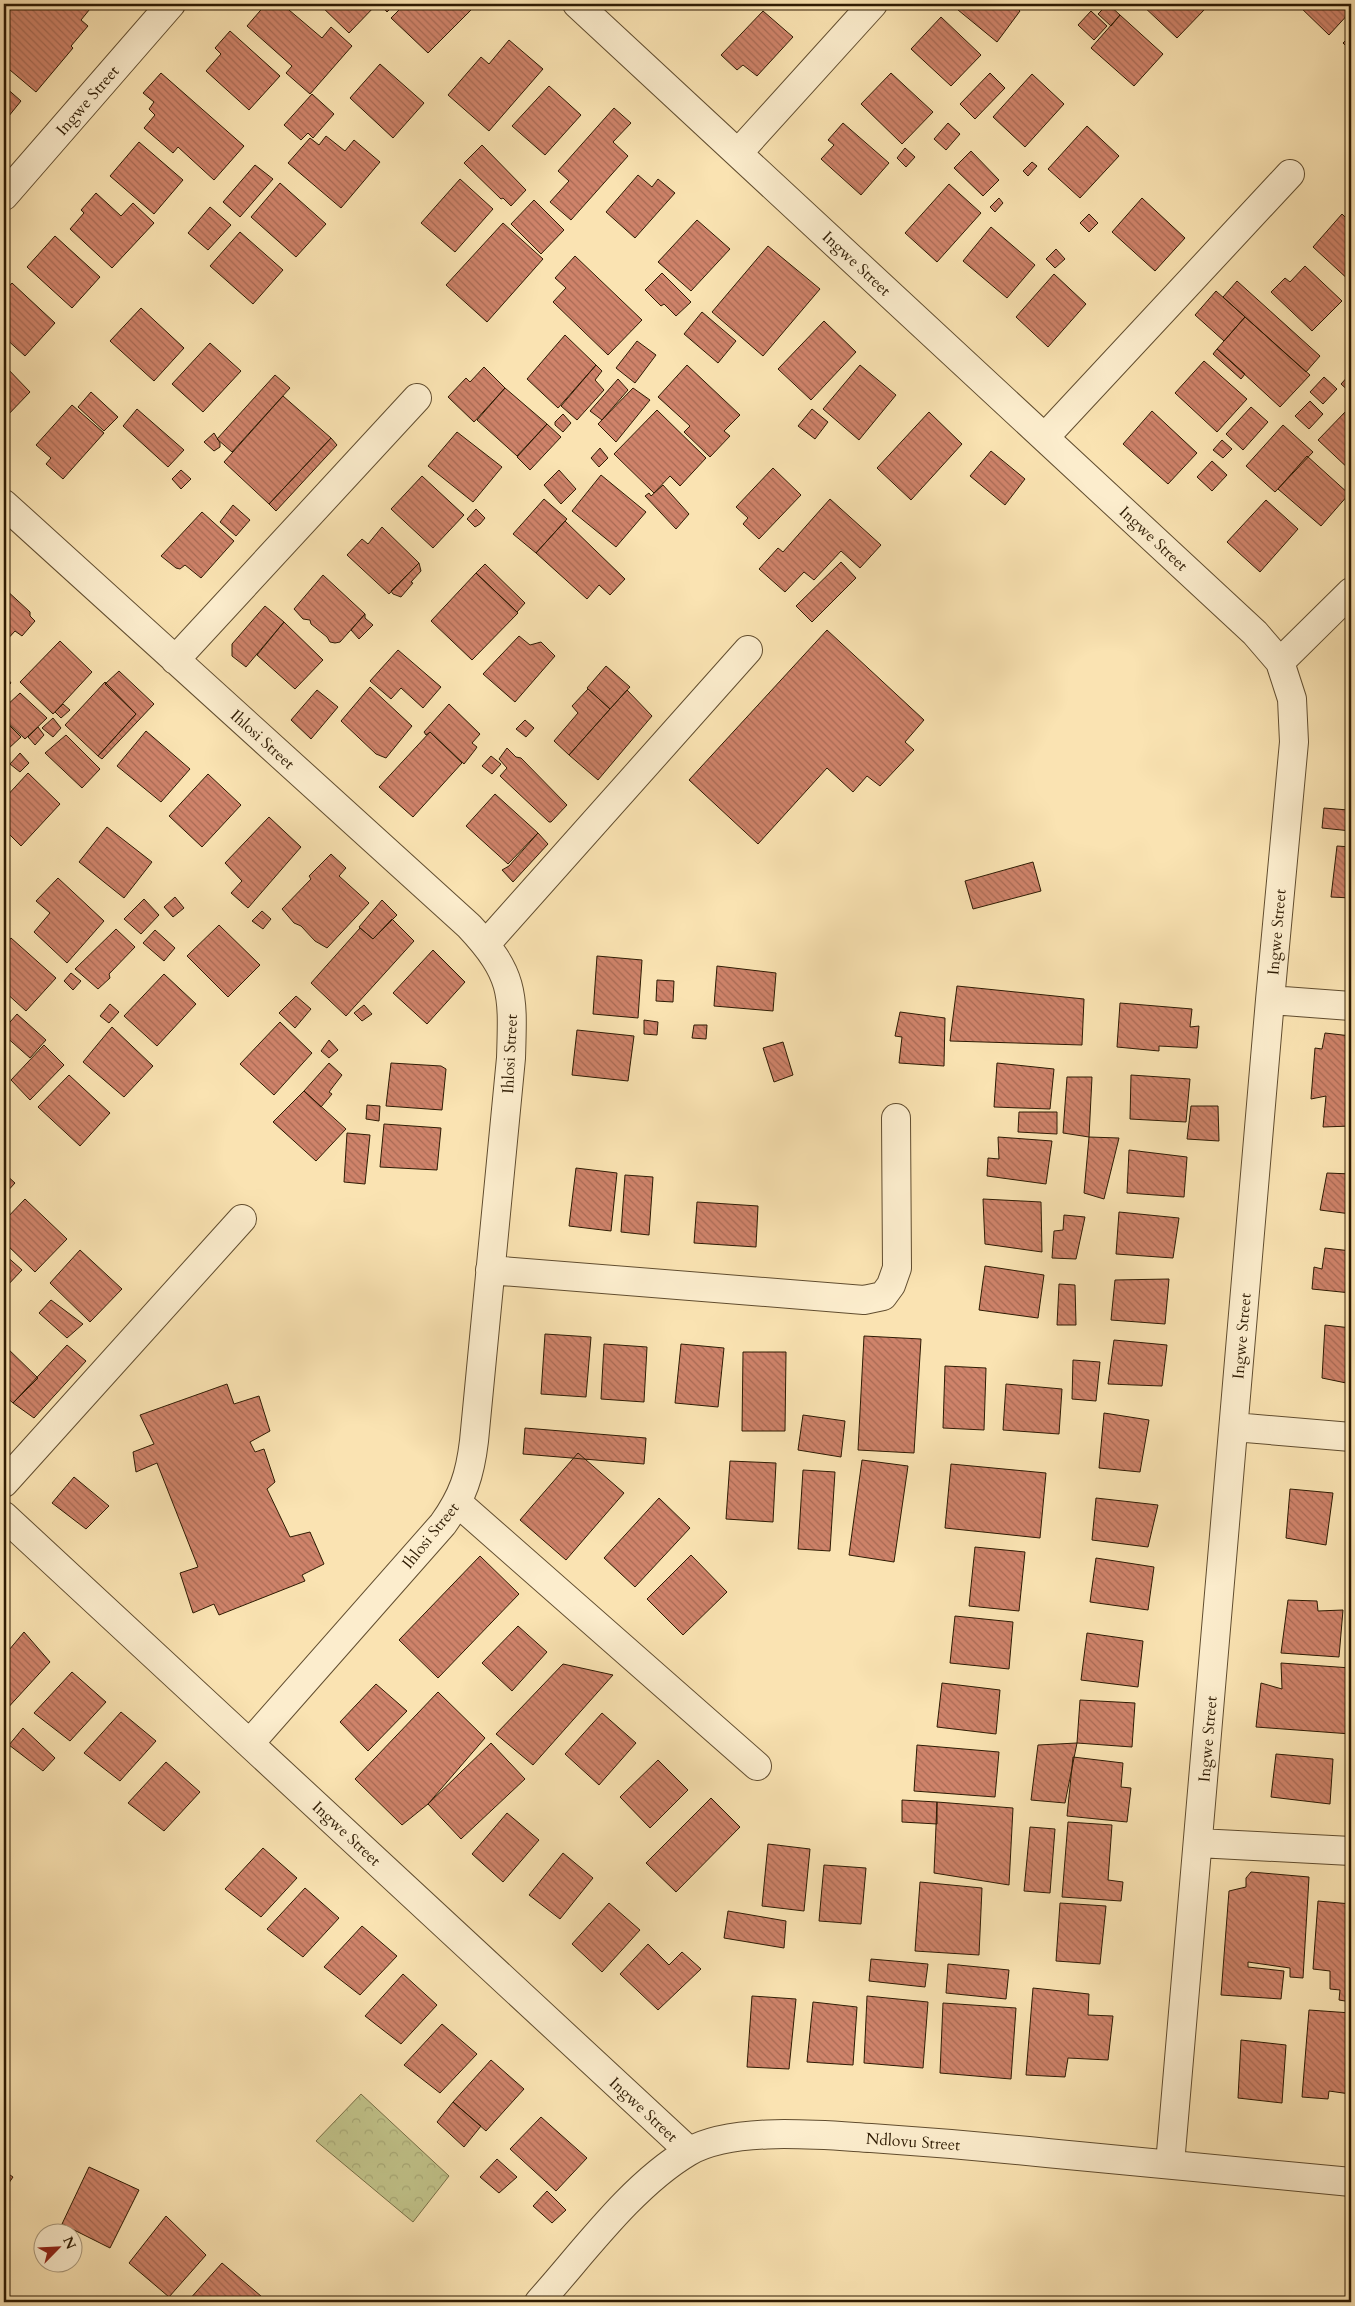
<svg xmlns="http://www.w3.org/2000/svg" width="1355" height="2306" font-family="Cardo,serif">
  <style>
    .forest { fill: url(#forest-crowns); stroke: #786f46 }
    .building { fill: url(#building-back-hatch); stroke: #2e1b03 }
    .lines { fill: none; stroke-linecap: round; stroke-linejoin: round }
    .minor-casing { stroke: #614d2f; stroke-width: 30 }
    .minor { stroke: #fcedcd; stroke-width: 28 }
    .labels { text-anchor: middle; stroke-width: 4; stroke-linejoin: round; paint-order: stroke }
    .street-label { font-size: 16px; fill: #2e1b03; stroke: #fcedcd }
  </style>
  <defs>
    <pattern id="forest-crowns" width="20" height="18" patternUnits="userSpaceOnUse" patternTransform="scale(1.25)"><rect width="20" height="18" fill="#c1c38a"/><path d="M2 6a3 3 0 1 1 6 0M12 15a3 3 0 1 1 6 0" fill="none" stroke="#a6a775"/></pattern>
    <pattern id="building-back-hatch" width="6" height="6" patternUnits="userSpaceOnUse" patternTransform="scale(1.25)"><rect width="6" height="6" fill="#cf836a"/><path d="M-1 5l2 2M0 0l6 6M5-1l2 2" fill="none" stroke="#a86a55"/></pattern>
  </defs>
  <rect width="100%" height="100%" fill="#fae3b2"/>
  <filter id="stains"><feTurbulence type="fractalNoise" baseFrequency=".004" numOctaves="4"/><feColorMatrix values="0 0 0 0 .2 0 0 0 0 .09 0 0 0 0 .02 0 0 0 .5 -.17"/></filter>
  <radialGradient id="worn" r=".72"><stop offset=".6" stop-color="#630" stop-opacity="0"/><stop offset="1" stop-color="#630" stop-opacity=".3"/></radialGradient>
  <!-- forest -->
  <path class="forest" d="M361 2094 449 2176 413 2222 316 2141Z"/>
  <!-- building -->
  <path class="building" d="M4 4H94L81 20 88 26 71 46 73 48 36 92 4 65Z
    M266 4H282L322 38 331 27 352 46 310 94 286 73 292 66 247 26Z
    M319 4H377L349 33Z
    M380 4H395L387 12Z
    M405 4H465L471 10 428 53 391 18Z
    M953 4H1012L1020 11 997 42 952 5Z
    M1108 4 1120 15 1111 26 1098 14Z
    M1141 4H1198L1204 10 1177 38Z
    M1297 4H1351V11L1329 35Z
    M763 11 793 37 757 76 743 65 737 70 721 55Z
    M1091 11 1107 26 1094 40 1078 25Z
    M1120 15 1163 54 1134 86 1091 48Z
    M941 17 981 55 951 86 911 49Z
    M230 31 280 76 249 110 206 71 221 54 215 48Z
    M1351 35V51L1343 43Z
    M509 40 543 69 489 131 448 95 481 57 489 64Z
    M380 64 424 103 393 138 350 98Z
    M161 73 244 146 214 180 178 147 173 153 144 128 155 115 149 109 154 102 143 93Z
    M891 73 933 112 902 144 861 104Z
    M990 73 1005 88 975 119 960 104Z
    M1032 74 1064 104 1025 147 993 117Z
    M4 86 21 101 4 122Z
    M549 86 581 115 545 155 512 126Z
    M312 94 334 114 313 138 308 133 301 140 284 125Z
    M614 108 631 123 613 142 628 156 571 220 550 202 569 181 558 171Z
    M843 123 889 163 861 195 821 159 834 145 828 140Z
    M948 123 960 134 946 150 934 139Z
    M1087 126 1119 156 1080 198 1048 169Z
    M326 136 345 151 354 140 380 162 341 208 288 163 310 138 319 145Z
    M139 142 183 180 154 214 110 176Z
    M482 145 526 190 511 206 503 198 501 199 464 163Z
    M905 148 915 157 906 167 897 158Z
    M971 151 999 180 983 196 954 168Z
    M1032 162 1037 166 1028 176 1023 171Z
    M255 165 273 179 240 217 223 202Z
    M638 175 652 187 658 179 675 193 635 238 606 212Z
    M460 179 493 209 455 252 421 223Z
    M280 183 326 224 296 257 251 217Z
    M949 184 981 213 937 262 905 233Z
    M96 193 121 216 133 203 154 223 112 268 70 229 84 213 81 210Z
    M999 198 1003 203 995 212 990 207Z
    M1142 198 1185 238 1155 271 1112 232Z
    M534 200 564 230 541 254 511 224Z
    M210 207 231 225 208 250 188 233Z
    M1089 214 1098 223 1089 232 1080 223Z
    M1342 214 1351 223V282L1313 247Z
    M697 220 730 249 691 291 658 262Z
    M503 223 543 259 487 322 446 285Z
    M991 227 1035 265 1007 298 963 261Z
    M240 232 283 270 253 304 210 266Z
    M55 236 100 277 72 308 27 267Z
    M768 246 820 289 763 356 712 312Z
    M1056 249 1065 259 1055 268 1046 259Z
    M575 256 642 320 608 355 553 302 566 288 555 278Z
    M1305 266 1342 301 1312 331 1271 292 1285 278 1290 282Z
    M662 273 691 302 676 316 664 304 661 306 645 290Z
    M1054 274 1086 304 1048 347 1016 317Z
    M1237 281 1320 356 1306 372 1223 297Z
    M12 283 55 323 25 356 4 337V292Z
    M1216 291 1245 317 1224 341 1195 315Z
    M141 308 184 348 154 381 110 341Z
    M702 312 736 341 718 363 684 334Z
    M1245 317 1310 375 1280 407 1217 349Z
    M824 321 856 352 811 400 778 369Z
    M565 335 596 365 558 408 527 379Z
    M637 341 656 355 635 383 616 368Z
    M210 343 241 371 203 412 172 384Z
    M1217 349 1245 374 1241 379 1213 354Z
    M1204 361 1247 399 1217 432 1175 393Z
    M4 365 30 392 4 419Z
    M596 365 602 371 595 380 604 390 577 420 561 406Z
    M687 365 740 415 724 431 730 436 710 457 684 432 690 426 658 397Z
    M860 365 896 395 859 440 823 409Z
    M484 367 505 388 474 422 448 397 466 378 470 382Z
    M1351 373V393L1341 384Z
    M275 375 290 388 232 452 217 439Z
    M1324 377 1337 389 1323 404 1310 392Z
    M618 379 628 390 602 420 590 411Z
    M505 388 547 424 517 456 477 420Z
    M633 388 650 400 616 442 598 424Z
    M91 392 118 417 104 431 78 407Z
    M283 396 331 438 269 504 224 462Z
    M1310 401 1323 414 1309 429 1295 416Z
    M72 405 104 433 63 479 46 464 51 458 36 445Z
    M1251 407 1268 422 1243 450 1226 434Z
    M137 409 184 450 168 467 123 426Z
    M812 409 828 422 815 439 798 426Z
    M657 410 706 458 680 486 670 476 654 493 614 454Z
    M1347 410 1351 414V471L1318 440Z
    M1152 411 1197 453 1168 484 1123 444Z
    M929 412 962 444 911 500 877 468Z
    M563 414 571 423 563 432 555 425V422Z
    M547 424 561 437 530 470 517 457Z
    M1283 425 1313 452 1275 492 1246 466Z
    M457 432 502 467 473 502 428 466Z
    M214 433 220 443V447L214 451 204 442Z
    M331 438 337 445 276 511 269 504Z
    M1222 440 1232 449 1223 458 1213 450Z
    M600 448 608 458 599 467 591 458Z
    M991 451 1025 479 1005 505 970 476Z
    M1307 456 1349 494 1321 526 1278 489Z
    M1212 461 1227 475 1212 491 1197 477Z
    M773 468 801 495 759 539 743 524 748 518 736 507Z
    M181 470 191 479 181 489 172 479Z
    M559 470 576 489 561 504 544 485Z
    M601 475 646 512 616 547 572 511Z
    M422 476 464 515 433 548 391 509Z
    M663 485 689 514 676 529 645 496 649 493 651 496Z
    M544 499 567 519 536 553 513 534Z
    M830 499 881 545 860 568 841 551 814 580 804 572 785 592 759 569 778 548 783 552Z
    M1266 500 1298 529 1260 572 1227 542Z
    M233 505 250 520 236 536 220 522Z
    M476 509 485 518 480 524 475 527 467 519Z
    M202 512 234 541 201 578 185 565 180 569 176 568 161 556Z
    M565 521 625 579 610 595 599 585 587 599 536 553Z
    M382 527 419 563 389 594 347 555 362 539 368 544Z
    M841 562 856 578 812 622 796 606Z
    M419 563 421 571 411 582 413 583 401 597 393 594 391 591Z
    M485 564 525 603 517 612 476 573Z
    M476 573 518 613 472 660 431 621Z
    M323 575 365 614 340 642 335 643 330 642 327 637 311 624 310 620 303 619 294 609Z
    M4 588 30 612V616L35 621 22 636 15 631 4 643Z
    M265 606 284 622 246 667 232 656V644Z
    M365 614V618L373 625 359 639 351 630Z
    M284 622 323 660 295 689 257 655Z
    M827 630 924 720 905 742 914 750 880 786 867 776 853 792 827 768 758 844 689 780Z
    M519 636 530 645 541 642 555 656 515 702 483 674Z
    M60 641 92 672 53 714 20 682Z
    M398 650 441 687 423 708 401 688 391 699 370 681Z
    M606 666 630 687 610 709 587 688Z
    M119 671 154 704 102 759 98 756 136 714 105 684Z
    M5 675 11 683 4 689V677Z
    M105 682 136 714 98 756 65 725Z
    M370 687 412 726 386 758 376 754 341 721Z
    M588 689 610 709 569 755 554 741 578 713 572 706Z
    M317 690 338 707 311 739 291 720Z
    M627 690 652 716 598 780 569 755Z
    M20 693 47 718 25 739 4 719V708Z
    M63 704 70 710 61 718 55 712Z
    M449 704 480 734 472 743 477 747 475 750 464 764 430 732 426 735 424 732Z
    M53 718 61 728 53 737 42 728Z
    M4 720 21 737 8 749 4 745Z
    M525 720 534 728 526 737 516 729Z
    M38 727 44 735 35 745 28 737Z
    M146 731 190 769 161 802 117 766Z
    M430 732 462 763 413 817 379 787Z
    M66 735 100 769 82 788 45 753Z
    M507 748 516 757 521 758 567 805 551 822H549L500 776 507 768 499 759Z
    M20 753 29 763 20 772 10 764Z
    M491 756 501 764 492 774 482 766Z
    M28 773 60 804 21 846 4 829V799Z
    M208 774 241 805 202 847 169 816Z
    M1350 779 1351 831 1322 828 1324 808 1348 810Z
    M495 794 538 833 508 864 466 826Z
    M269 817 301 847 248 908 231 893 242 881 225 863Z
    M107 827 152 862 124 898 79 862Z
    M538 833 548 844 513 882 502 870 509 866Z
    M1337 846 1351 847V898L1331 897Z
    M331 854 346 868 339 876 369 903 327 948 315 941 301 926 294 923 282 909 311 879 309 876Z
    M1033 862 1041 891 973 909 965 881Z
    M58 878 104 921 67 963 34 932 50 913 36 901Z
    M175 897 184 908 173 917 164 907Z
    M144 899 159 915 141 934 124 919Z
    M382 900 397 915 373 939 359 927Z
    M262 911 271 919 263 929 252 921Z
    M392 919 414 941 346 1016 311 983 360 928 373 939Z
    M219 925 260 965 228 997 187 956Z
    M116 929 135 947 109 974 110 978 98 989 75 969Z
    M155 930 175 948 164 961 143 943Z
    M11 938 56 978 26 1011 4 991V947Z
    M433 950 465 982 427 1024 393 993Z
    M597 956 642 960 638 1018 593 1014Z
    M717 966 776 973 773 1011 714 1006Z
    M71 973 81 981 73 990 64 981Z
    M164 974 196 1004 157 1046 124 1016Z
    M657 980 674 981 673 1002 656 1001Z
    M957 986 1084 999 1082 1045 950 1041Z
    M296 996 311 1009 295 1028 279 1013Z
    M1120 1003 1192 1009 1190 1027 1199 1026 1197 1048 1159 1046V1051L1117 1047Z
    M110 1004 119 1012 109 1023 100 1016Z
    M364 1005 372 1014 362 1021 354 1013Z
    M900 1012 945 1018 944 1066 899 1063 902 1037 895 1036Z
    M17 1014 46 1040 30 1058 4 1035V1029Z
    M644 1020 658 1022 657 1035 644 1034Z
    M280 1022 312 1053 274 1095 240 1064Z
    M694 1025H707L706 1039 692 1038Z
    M112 1027 153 1066 124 1097 83 1062Z
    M577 1030 634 1036 628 1081 572 1075Z
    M1325 1033 1351 1036V1126L1323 1127 1326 1096 1311 1099 1315 1048 1322 1049Z
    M329 1040 338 1050 329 1058 321 1051Z
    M783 1042 793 1075 774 1082 763 1048Z
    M44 1045 64 1065 30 1100 11 1080Z
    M329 1063 342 1075 329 1092 332 1094 321 1107 304 1091Z
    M391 1063 441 1066 446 1069 442 1110 386 1106Z
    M997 1063 1054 1069 1050 1109 994 1107Z
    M69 1075 110 1113 80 1146 38 1107Z
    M1131 1075 1190 1079 1186 1122 1130 1119Z
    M1067 1077H1092L1089 1137 1063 1133Z
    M304 1091 346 1129 316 1161 273 1122Z
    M367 1105 380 1106 379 1121 366 1119Z
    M1191 1106H1218L1219 1141 1187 1139Z
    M1019 1112H1057V1134L1018 1132Z
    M384 1124 441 1128 437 1170 380 1167Z
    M347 1133 370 1135 365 1184 344 1182Z
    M998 1137 1052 1141 1046 1184 987 1176 988 1158 999 1159Z
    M1089 1137 1119 1138 1104 1199 1084 1193Z
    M1129 1150 1187 1157 1184 1197 1127 1193Z
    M576 1168 617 1173 611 1231 569 1226Z
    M4 1173 15 1183 4 1195Z
    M1327 1173 1351 1174V1214L1320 1210Z
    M625 1175 653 1177 649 1235 621 1232Z
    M25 1199 67 1239 35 1272 4 1242V1221Z
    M983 1199 1041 1202 1042 1252 985 1244Z
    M697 1202 758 1206 756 1247 694 1243Z
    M1119 1212 1179 1218 1173 1258 1116 1254Z
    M1064 1215 1085 1217 1076 1259 1052 1258 1054 1231 1063 1230Z
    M1325 1248 1351 1251V1293L1312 1289 1314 1267 1322 1269Z
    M80 1250 122 1289 90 1322 50 1283Z
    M4 1254 22 1270 5 1288 4 1286Z
    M985 1266 1044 1275 1038 1318 979 1310Z
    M1169 1279 1165 1324 1111 1320 1115 1280Z
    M1059 1284 1075 1285 1076 1325H1057Z
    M51 1300 83 1324 67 1338 39 1313Z
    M1325 1325 1351 1328V1384L1322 1378Z
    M545 1334 591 1337 586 1397 541 1394Z
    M864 1336 921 1339 914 1453 858 1450Z
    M1114 1340 1167 1345 1162 1386 1108 1384Z
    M604 1344 647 1347 644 1402 601 1399Z
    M681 1344 724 1348 718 1407 675 1403Z
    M4 1345 38 1378 13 1403 4 1395Z
    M67 1345 86 1361 34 1418 13 1403Z
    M743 1352H786L785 1431H742Z
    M1073 1360 1100 1362 1096 1401 1072 1399Z
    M945 1366 986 1368 984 1430 943 1428Z
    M227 1384 234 1404 259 1396 270 1431 250 1442 255 1452 264 1449 275 1482 267 1489 290 1537 310 1532 324 1564 302 1575 305 1581 219 1615 214 1604 193 1613 180 1573 198 1567 157 1463 136 1472 133 1452 154 1444 140 1415Z
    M1006 1384 1062 1389 1059 1434 1003 1430Z
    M1104 1413 1149 1420 1140 1472 1099 1468Z
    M803 1415 845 1421 841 1457 798 1450Z
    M525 1428 646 1438 644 1464 523 1454Z
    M578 1453 624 1493 566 1560 520 1520Z
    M862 1460 908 1466 894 1562 849 1555Z
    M730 1461 776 1463 773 1522 726 1519Z
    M951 1464 1046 1473 1040 1538 945 1528Z
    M803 1470 835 1472 830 1551 798 1549Z
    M74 1477 109 1506 86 1529 52 1503Z
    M1290 1489 1333 1493 1326 1545 1286 1538Z
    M1350 1493H1351V1545H1348Z
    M659 1498 690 1528 635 1587 604 1558Z
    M1096 1498 1158 1505 1148 1547 1092 1540Z
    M975 1547 1025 1552 1019 1611 969 1606Z
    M691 1555 727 1592 683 1635 647 1599Z
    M480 1556 519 1594 438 1678 399 1640Z
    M1096 1558 1154 1567 1148 1610 1090 1602Z
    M1288 1600 1317 1601 1318 1611 1343 1610 1339 1657 1281 1653Z
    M955 1616 1013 1622 1009 1669 950 1663Z
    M518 1626 547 1652 512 1691 482 1663Z
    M24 1632 50 1662 4 1712V1656Z
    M1087 1633 1143 1641 1138 1687 1081 1680Z
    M1281 1663 1351 1668V1734L1256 1727 1261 1683 1282 1689Z
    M563 1664 613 1675 533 1765 496 1734Z
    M72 1672 106 1702 70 1741 34 1713Z
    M942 1683 1000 1690 996 1734 937 1727Z
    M376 1684 407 1711 368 1751 340 1722Z
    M438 1692 485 1738 428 1804 402 1825 355 1779Z
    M1080 1700 1135 1703 1132 1747 1077 1743Z
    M121 1712 156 1741 120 1781 84 1753Z
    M602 1713 636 1743 599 1785 565 1754Z
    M23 1728 55 1758 43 1771 9 1745Z
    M491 1743 525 1779 461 1839 428 1804Z
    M1077 1743 1065 1803 1031 1800 1038 1745Z
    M917 1745 999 1752 995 1797 914 1791Z
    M1276 1754 1333 1759 1330 1804 1271 1797Z
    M1347 1756H1351V1787H1347Z
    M1073 1757 1123 1763 1121 1787 1131 1788 1127 1822 1067 1816Z
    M658 1760 688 1790 650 1828 620 1797Z
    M166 1762 200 1792 164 1831 128 1803Z
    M711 1798 740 1827 676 1892 646 1863Z
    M902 1800 937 1802V1824L902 1822Z
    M937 1802 1013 1808 1009 1885 934 1873Z
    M507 1813 539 1840 503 1882 472 1854Z
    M1068 1822 1112 1825 1108 1880 1123 1882 1121 1901 1062 1897Z
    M1030 1827 1055 1829 1050 1893 1024 1891Z
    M768 1844 810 1849 804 1911 762 1906Z
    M263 1848 297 1878 261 1917 225 1889Z
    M563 1853 593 1878 560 1919 529 1895Z
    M824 1865 866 1868 861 1924 819 1921Z
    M1251 1872 1309 1877 1303 1978 1290 1977V1968L1248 1962V1967L1284 1971 1281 1999 1221 1995 1229 1891 1246 1887V1878Z
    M920 1882 982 1888 979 1955 915 1951Z
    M305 1888 339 1918 303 1957 267 1929Z
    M1318 1901 1351 1904V2002L1339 2000 1340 1990 1330 1989V1971L1313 1969Z
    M609 1903 640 1930 602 1972 572 1944Z
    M1060 1903 1106 1906 1100 1964 1056 1961Z
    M728 1911 786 1921 784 1948 724 1938Z
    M362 1926 397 1956 360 1995 324 1967Z
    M648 1944 669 1965 682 1952 701 1969 658 2010 620 1974Z
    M871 1959 928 1964 925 1987 869 1981Z
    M948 1964 1009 1970 1006 1999 946 1993Z
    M403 1974 437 2005 401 2044 365 2016Z
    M1033 1988 1089 1994 1088 2015 1113 2016 1108 2060 1068 2058 1065 2077 1026 2075Z
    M752 1996 796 1999 789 2069 747 2067Z
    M867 1996 928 2002 923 2068 864 2063Z
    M813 2002 857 2007 853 2065 807 2062Z
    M943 2003 1016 2008 1011 2079 940 2073Z
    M1309 2010 1351 2013 1350 2094 1329 2091 1328 2099 1302 2097Z
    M442 2024 477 2054 440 2093 404 2065Z
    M1241 2040 1286 2045 1282 2103 1238 2098Z
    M491 2060 524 2089 486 2131 453 2102Z
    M453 2102 481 2126 464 2147 437 2122Z
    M541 2117 587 2158 556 2191 510 2149Z
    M497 2159 517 2177 499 2193 480 2177Z
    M89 2167 139 2190 110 2248 62 2224Z
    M4 2171 13 2177 4 2190Z
    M547 2191 566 2210 552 2223 533 2206Z
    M166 2216 206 2255 169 2297 129 2263Z
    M222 2263 268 2302H190L188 2301Z"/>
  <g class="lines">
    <defs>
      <path id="minor" d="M577 4 1255 633 1280 662 1292 699 1294 742 1270 1000 1170 2164
        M738 153 873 4
        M4 196 171 4
        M1045 437 1290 174
        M4 504 469 926C515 975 513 994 511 1058L474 1441C470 1475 463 1496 443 1524L250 1743
        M175 660 417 398
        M1280 662 1351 592
        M486 944 748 650
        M1270 1000 1351 1006
        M490 1270 864 1300 883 1296 891 1285 897 1268 896 1118
        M1234 1427 1351 1437
        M4 1483 242 1219
        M458 1503 757 1766
        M4 1516 689 2151
        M1198 1843 1351 1851
        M539 2302C583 2253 631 2186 688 2152 733 2126 820 2135 871 2138 930 2142 989 2147 1047 2153 1149 2162 1250 2172 1351 2182"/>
    </defs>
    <!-- minor casing -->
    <use href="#minor" class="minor-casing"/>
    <!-- minor -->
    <use href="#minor" class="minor"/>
  </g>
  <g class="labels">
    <!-- street labels -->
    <g class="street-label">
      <text transform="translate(87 100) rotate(-49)" y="6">Ingwe Street</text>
      <text transform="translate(857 263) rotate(43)" y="6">Ingwe Street</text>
      <text transform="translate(1154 538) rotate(43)" y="6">Ingwe Street</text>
      <text transform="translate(263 739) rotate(42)" y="6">Ihlosi Street</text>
      <text transform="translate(1276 932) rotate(-85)" y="6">Ingwe Street</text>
      <text transform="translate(509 1054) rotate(-87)" y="6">Ihlosi Street</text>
      <text transform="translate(1241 1336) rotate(-85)" y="6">Ingwe Street</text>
      <text transform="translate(430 1535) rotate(-51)" y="6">Ihlosi Street</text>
      <text transform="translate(1207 1739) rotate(-85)" y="6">Ingwe Street</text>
      <text transform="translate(347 1833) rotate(43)" y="6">Ingwe Street</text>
      <text transform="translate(644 2109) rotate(43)" y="6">Ingwe Street</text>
      <text transform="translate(913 2141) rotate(4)" y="6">Ndlovu Street</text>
    </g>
  </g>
  <!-- margin -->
  <rect width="1355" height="2306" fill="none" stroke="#fae3b2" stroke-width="20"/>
  <rect x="5" y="5" width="1345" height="2296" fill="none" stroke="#2e1b03" stroke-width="2.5"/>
  <rect x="10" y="10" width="1335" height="2286" fill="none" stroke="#2e1b03"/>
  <!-- north arrow -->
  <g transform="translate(58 2248) rotate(66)"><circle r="24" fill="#fcedcd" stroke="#aa997c"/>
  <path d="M0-4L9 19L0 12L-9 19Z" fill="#8f2418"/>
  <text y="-8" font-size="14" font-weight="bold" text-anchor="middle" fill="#2e1b03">N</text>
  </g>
  <rect width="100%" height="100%" filter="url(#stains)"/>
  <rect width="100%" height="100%" fill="url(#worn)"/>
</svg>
